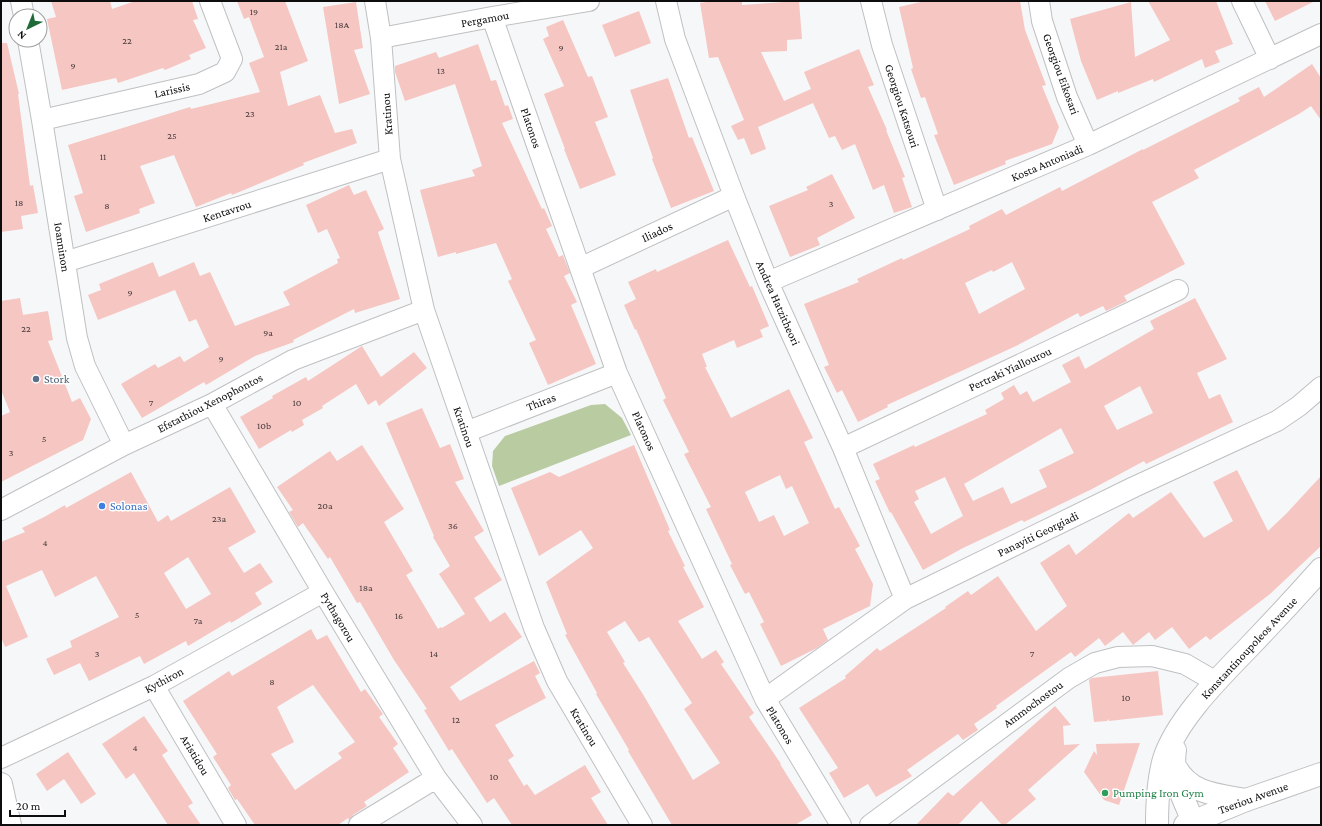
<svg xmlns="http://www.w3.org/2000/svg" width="1322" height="826" font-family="'Crimson Pro',serif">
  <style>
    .green { fill: #b9cba1 }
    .building { fill: #f6c6c2; fill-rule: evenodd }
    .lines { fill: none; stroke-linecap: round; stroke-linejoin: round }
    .minor-casing { stroke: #bfc0c2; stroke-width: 22 }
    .tertiary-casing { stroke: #bfc0c2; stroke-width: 24 }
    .primary-casing { stroke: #bfc0c2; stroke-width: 24 }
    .minor { stroke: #fff; stroke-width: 20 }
    .tertiary { stroke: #fff; stroke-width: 22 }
    .primary { stroke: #fff; stroke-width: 22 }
    .service-dot { fill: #5c6f8a; stroke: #fff; stroke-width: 1.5 }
    .shop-dot { fill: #3f7fe0; stroke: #fff; stroke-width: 1.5 }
    .leisure-dot { fill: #2e9e5b; stroke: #fff; stroke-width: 1.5 }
    .labels { text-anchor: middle; stroke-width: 3; stroke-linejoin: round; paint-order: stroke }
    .number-label { font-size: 10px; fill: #473b3b }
    .street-label { font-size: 12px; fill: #0d0d0e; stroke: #fff }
    .service-label { font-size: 12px; fill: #4e5e75; stroke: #fff; text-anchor: start }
    .shop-label { font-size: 12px; fill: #366cbe; stroke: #fff; text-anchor: start }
    .leisure-label { font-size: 12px; fill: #27864d; stroke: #fff; text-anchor: start }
  </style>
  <rect width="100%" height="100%" fill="#f6f7f9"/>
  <!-- green -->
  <path class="green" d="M605 404 622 418 631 435 499 486 492 466 493 451 505 436 591 405Z"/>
  <!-- building -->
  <path class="building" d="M51 1H110L112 9 135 1H192L198 19 193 20 206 48 189 55 191 59 165 70 163 68 118 83 116 78 62 90 47 19 56 17Z
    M237 1H285L308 61 280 72 288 106 320 95 335 133 352 129 357 143 303 163 304 165 232 195 231 193 196 207 174 155 140 166 155 203 139 209 140 213 86 232 74 196 83 193 68 145 190 107 191 109 260 92 249 63 264 57 249 17 244 19Z
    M713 1H742V5L799 1 802 39 787 40V51L761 52 784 101 811 89 804 72 859 49 874 85 868 87 887 130H886L905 177 902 178 912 207 894 213 884 185 873 190 855 144 842 150 835 136 829 138 813 103 758 127 766 149 751 155 744 138 738 140 731 126 744 120 718 57 709 58 700 3Z
    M925 1H1020L1025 30 1046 85 1042 86 1059 127 1052 144 1005 161 1006 164 954 185 934 135 938 134 925 97 921 98 911 69 913 68 899 7Z
    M1148 1H1216L1233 44 1215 51 1220 62 1205 68 1202 59 1154 82 1153 79 1118 93V91L1097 100 1081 61 1070 19 1131 2 1135 57 1170 40Z
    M1265 1H1315L1275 21Z
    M356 2 363 48 354 50 370 94 339 104 323 7Z
    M639 11 651 43 615 57 602 25Z
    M563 20 588 77 592 76 608 117 595 122 616 175 580 189 564 149H565L544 94 564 86 543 39 549 36 546 27Z
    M1 43H7L19 94H18L30 186 33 185 38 213 21 216 23 229 1 232Z
    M478 44 491 81 496 80 505 106 508 105 513 119 502 123 542 209 544 208 552 226 546 229 559 257 563 255 564 258 570 273 564 276 577 302 571 305 596 364 548 385 529 343 536 340 508 281 512 279 496 243 456 254V252L438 257 420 190 475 176 472 170 482 166 455 84 405 101 395 72V66L436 52 439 58Z
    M1312 64 1321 78V120L1311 106 1299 114 1194 170 1199 178 1152 202 1185 264 1124 296 1127 301 1106 311 1103 306 1080 317 1078 313 1016 346 887 405 888 407 858 422 842 390 837 393 824 367 829 365 804 304 859 282 857 279 902 258 903 260 970 229 969 226 1002 209 1006 215 1060 187 1062 191 1143 149V150L1240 101 1238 98 1259 87 1264 97ZM1012 262 1025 289 979 314 965 283 992 270 993 272Z
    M668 78 689 138 692 137 714 191 671 208 652 159 653 158 630 90Z
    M832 174 855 218 817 238 820 245 790 257 769 206 808 190 806 187Z
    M349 185 354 195 366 190 384 229 378 232 400 299 355 313 354 309 293 340 294 342 255 356 206 385 204 382 142 418 121 384 155 364 158 368 180 356 184 362 209 347 196 319 189 322 175 290 98 320 88 295 101 290 99 284 153 262 159 277 194 262 200 276 210 272 235 326 290 305 283 292 338 263 337 259 340 258 327 229 318 233 306 205Z
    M728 240 750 287 752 286 769 326 760 330 763 337 737 348 734 340 702 354 707 367H705L731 418 789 389 813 438 804 442 835 509 839 507 860 546 855 549 873 584 870 606 823 629 828 640 817 648 781 666 760 624 764 622 749 592 745 594 730 565 732 564 706 509 711 507 684 454 689 452 663 400 666 398 636 329 635 330 624 305 636 299 628 282 656 269 657 272ZM780 475 786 489 792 486 809 523 784 536 774 515 759 522 745 492Z
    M20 298 23 315 48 311 53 340 48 341 72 402 80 398 91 419 83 440 1 482V416L10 412 1 390V301Z
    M1195 298 1227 359 1197 373 1209 399 1220 394 1233 422 1146 464 1144 461 1092 489 1024 522 1022 520 963 548 923 570 891 512 890 513 875 481 880 479 873 464 914 445 915 447 987 414 985 410 1004 399 1001 393 1014 385 1020 395 1027 391 1033 402 1071 382 1062 365 1079 356 1085 369 1154 329 1150 321ZM1140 386 1153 413 1117 430 1104 406ZM1061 428 1074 453 1039 470 1047 487 1011 504 1003 487 973 501 964 484ZM945 477 963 516 931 534 914 502 919 499 915 491Z
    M362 346 381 377 414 352 427 368 379 406 376 400 368 405 356 384 322 406 323 408 302 420 304 425 292 432 291 430 259 449 240 417 273 398 272 396 306 377 308 381Z
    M422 408 440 448 450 444 464 479 455 482 484 531 474 537 502 580 474 598 490 622 505 612 522 637 450 687 460 701 534 661 540 673 535 676 546 698 495 725 514 756 508 760 524 786 527 784 535 795 585 765 601 792 591 798 608 825H512L494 798 487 803 452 749 449 751 424 710 427 709 394 660 360 602 357 603 330 557 328 559 303 523 298 527 289 512 293 510 277 487 330 451 337 461 362 445 404 509 384 522 413 571 406 575 438 629 441 627 442 628 465 614 439 574 450 566 433 537 434 536 386 423Z
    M634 445 670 530 668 531 685 566 683 567 704 607 678 621 702 659 716 650 724 662 721 664 754 713 749 717 781 764H780L812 815 795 825H672L628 751 629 750 596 694 597 693 565 635 567 634 546 582 593 548 581 530 539 556 511 488 550 472 559 477ZM625 621 639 642 649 637 692 703 684 709 720 763 693 780 644 696 623 663 625 662 607 632Z
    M1237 470 1268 531 1286 514 1321 476V546L1270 594 1210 640 1206 636 1189 649 1172 627 1155 640 1149 632 1133 645 1123 632 1105 646 1099 638 1075 657 1071 652 996 706 997 708 974 724 978 730 963 740 958 734 907 770 912 776 876 797 868 784 844 798 829 773 838 768 799 708 846 678 845 676 877 648 880 651 946 608 945 607 968 591 971 595 998 576 1036 631 1067 606 1040 563 1069 544 1076 555 1129 513 1133 518 1171 492 1204 538 1233 521 1213 482Z
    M131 472 158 522 168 515 171 521 230 487 256 532 228 548 244 573 260 563 273 582 255 593 262 604 231 623 230 621 188 646 186 641 144 664 140 656 89 681 80 663 54 675 46 659 72 647 70 641 119 617 96 576 55 597 42 570 6 586 28 637 5 647 1 637V542L25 532 22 528 46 516 65 505 66 508ZM188 557 211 594 186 609 164 573Z
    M311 629 317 640 327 635 361 692 365 689 383 714 379 717 398 744 393 748 409 772 364 802 367 806 353 815 349 820 348 818 338 825H255L237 799 235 800 228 788 231 785 213 757 217 754 183 701 229 671 232 676ZM313 685 355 742 338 753 342 758 295 790 271 754 294 742 277 707Z
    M1158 671 1163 715 1109 721V719L1107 721 1094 722 1089 680 1092 678Z
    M1055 706 1071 725 1063 726 1064 745 1080 744 1028 790 1036 799 1005 825H1002L981 801 958 825H916L948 792 953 796Z
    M144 716 168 751 162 755 193 803 188 806 201 825H168L134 773 126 779 102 744Z
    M1140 743 1119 805 1104 800 1084 772 1094 751 1097 755 1096 744Z
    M68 752 96 794 81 804 64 779 47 791 36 774Z"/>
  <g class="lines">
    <defs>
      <path id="minor" d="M21 1 24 16
        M375 1 381 38 390 159 424 310 534 628 557 681 642 825
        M666 1 675 39 734 196 768 282 843 448 905 599
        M871 1 882 45 937 210
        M1039 1 1042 21 1067 97 1088 145
        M1242 1 1270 59
        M492 17 580 268 617 373 765 699 841 825
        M381 38 492 17 589 1
        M28 40 42 120 77 338 85 366 124 445
        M42 120 199 84 225 72 232 59 210 1
        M65 262 390 159
        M580 268 734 196
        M768 282 1088 145 1321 34
        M212 404 323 592 436 778 472 825
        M466 432 617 373
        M843 448 1178 290
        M1 510 124 445 212 404 293 360 424 310
        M154 686 236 825
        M765 699 905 599 1134 487 1277 421 1299 406 1321 387
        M1 758 154 686 323 592
        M359 825 436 778
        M870 825 1069 678 1095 663 1118 657 1152 656 1185 664 1216 682"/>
      <path id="tertiary" d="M1175 750C1171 776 1183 798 1193 821
        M1175 766C1189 794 1218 795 1246 800
        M1 784 10 825
        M1157 825C1157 803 1158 780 1164 759 1177 719 1220 677 1248 648 1273 622 1297 596 1321 569"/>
      <path id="primary" d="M1185 825 1246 800 1321 774"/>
    </defs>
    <!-- minor casing -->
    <use href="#minor" class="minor-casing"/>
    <!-- tertiary casing -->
    <use href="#tertiary" class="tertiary-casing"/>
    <!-- primary casing -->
    <use href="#primary" class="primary-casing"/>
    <!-- minor -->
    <use href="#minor" class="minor"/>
    <!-- tertiary -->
    <use href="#tertiary" class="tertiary"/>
    <!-- primary -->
    <use href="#primary" class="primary"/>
  </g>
  <!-- markers -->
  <circle class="service-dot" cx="36" cy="379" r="4"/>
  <circle class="shop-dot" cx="102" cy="506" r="4"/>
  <circle class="leisure-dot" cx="1105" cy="793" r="4"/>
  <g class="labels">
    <!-- number labels -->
    <g class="number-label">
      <text x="254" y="15">19</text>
      <text x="342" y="28">18A</text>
      <text x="127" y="44">22</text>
      <text x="281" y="50">21a</text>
      <text x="561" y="51">9</text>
      <text x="73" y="69">9</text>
      <text x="441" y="74">13</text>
      <text x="250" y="117">23</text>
      <text x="172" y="139">25</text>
      <text x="103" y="160">11</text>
      <text x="19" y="206">18</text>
      <text x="831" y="207">3</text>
      <text x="107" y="209">8</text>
      <text x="130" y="296">9</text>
      <text x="26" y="332">22</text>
      <text x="268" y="336">9a</text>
      <text x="221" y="362">9</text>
      <text x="151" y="406">7</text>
      <text x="297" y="406">10</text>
      <text x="264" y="429">10b</text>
      <text x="44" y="442">5</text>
      <text x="11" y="456">3</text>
      <text x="325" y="509">20a</text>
      <text x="219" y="522">23a</text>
      <text x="453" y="529">36</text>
      <text x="45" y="546">4</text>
      <text x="366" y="591">18a</text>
      <text x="137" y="618">5</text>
      <text x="399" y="619">16</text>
      <text x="198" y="624">7a</text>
      <text x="97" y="657">3</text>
      <text x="434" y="657">14</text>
      <text x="1032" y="657">7</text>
      <text x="272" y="685">8</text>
      <text x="1126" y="701">10</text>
      <text x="456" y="723">12</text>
      <text x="135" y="751">4</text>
      <text x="494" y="780">10</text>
    </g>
    <!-- street labels -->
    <g class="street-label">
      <text transform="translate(485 19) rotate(-10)" y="4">Pergamou</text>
      <text transform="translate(1061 74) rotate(70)" y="4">Georgiou Eikosari</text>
      <text transform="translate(172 90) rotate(-13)" y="4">Larissis</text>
      <text transform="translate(902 106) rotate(72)" y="4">Georgiou Katsouri</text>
      <text transform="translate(387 114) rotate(-94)" y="4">Kratinou</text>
      <text transform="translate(531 128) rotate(71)" y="4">Platonos</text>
      <text transform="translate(1047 163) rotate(-23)" y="4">Kosta Antoniadi</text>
      <text transform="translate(227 211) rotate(-18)" y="4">Kentavrou</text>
      <text transform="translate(657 232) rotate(-25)" y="4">Iliados</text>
      <text transform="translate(62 247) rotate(81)" y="4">Ioanninon</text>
      <text transform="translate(778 303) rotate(66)" y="4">Andrea Hatzitheori</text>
      <text transform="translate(1010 369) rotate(-25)" y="4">Pertraki Yiallourou</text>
      <text transform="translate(541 402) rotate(-21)" y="4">Thiras</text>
      <text transform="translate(210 403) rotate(-27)" y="4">Efstathiou Xenophontos</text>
      <text transform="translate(464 427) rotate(71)" y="4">Kratinou</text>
      <text transform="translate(644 431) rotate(66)" y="4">Platonos</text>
      <text transform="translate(1038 534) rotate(-26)" y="4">Panayiti Georgiadi</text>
      <text transform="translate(338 617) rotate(59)" y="4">Pythagorou</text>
      <text transform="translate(1249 648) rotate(-47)" y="4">Konstantinoupoleos Avenue</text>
      <text transform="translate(164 680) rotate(-28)" y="4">Kythiron</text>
      <text transform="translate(1033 704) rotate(-36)" y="4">Ammochostou</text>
      <text transform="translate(780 725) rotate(59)" y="4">Platonos</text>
      <text transform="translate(584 727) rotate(59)" y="4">Kratinou</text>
      <text transform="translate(195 755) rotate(59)" y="4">Aristidou</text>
      <text transform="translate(1253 798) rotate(-20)" y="4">Tseriou Avenue</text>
    </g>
    <!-- service labels -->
    <g class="service-label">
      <text x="44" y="383">Stork</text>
    </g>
    <!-- shop labels -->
    <g class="shop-label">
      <text x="110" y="510">Solonas</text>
    </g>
    <!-- leisure labels -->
    <g class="leisure-label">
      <text x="1113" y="797">Pumping Iron Gym</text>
    </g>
  </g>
  <!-- border -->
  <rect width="1322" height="826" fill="none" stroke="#0d0d0e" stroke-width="4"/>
  <!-- north arrow -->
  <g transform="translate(28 28) rotate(223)"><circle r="19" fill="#ffffff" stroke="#9e9e9f"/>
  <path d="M0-3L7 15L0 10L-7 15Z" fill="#1e6a39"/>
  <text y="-6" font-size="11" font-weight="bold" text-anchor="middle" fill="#0d0d0e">N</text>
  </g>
  <!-- scale -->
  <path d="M10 810v6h55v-6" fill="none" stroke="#0d0d0e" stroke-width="2"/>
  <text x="16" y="810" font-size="12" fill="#0d0d0e" stroke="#ffffff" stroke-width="3" paint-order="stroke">20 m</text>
</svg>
